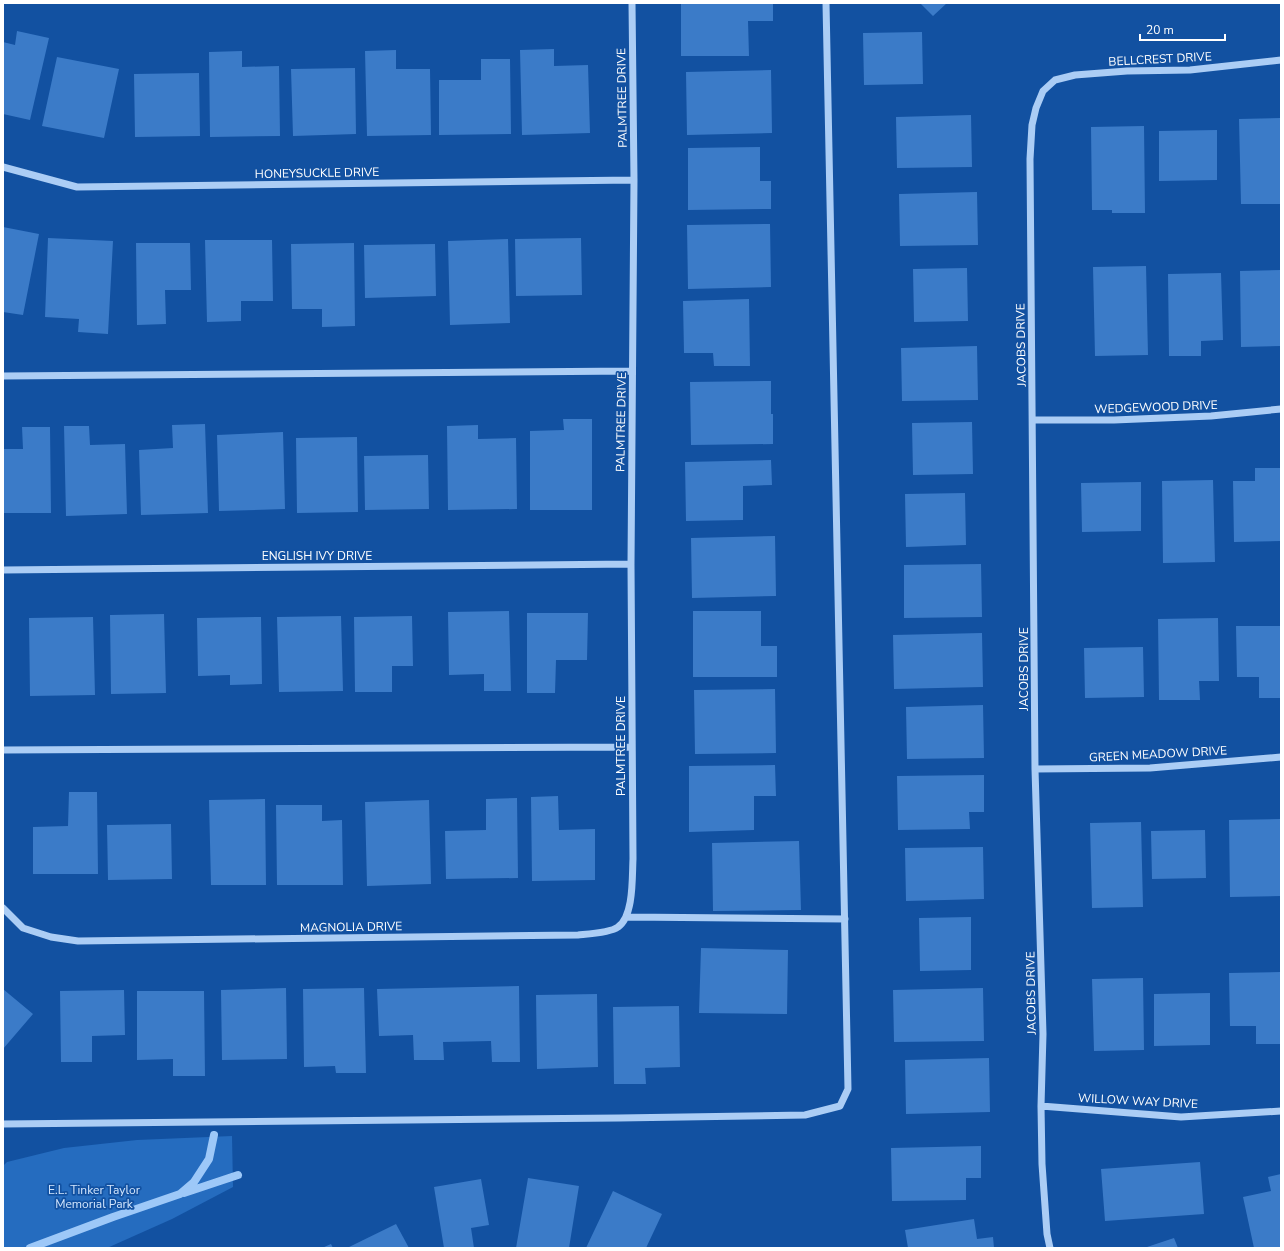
<svg xmlns="http://www.w3.org/2000/svg" width="1284" height="1251" font-family="'Nunito Sans',sans-serif">
  <style>
    .green { fill: #256cbf }
    .lines { fill: none; stroke-linecap: round; stroke-linejoin: round }
    .stream { stroke: #9dc8f8; stroke-width: 8 }
    .building { fill: #3b7bc8 }
    .minor { stroke: #abcdf5; stroke-width: 7 }
    .labels { text-anchor: middle; stroke-width: 3.5; stroke-linejoin: round; paint-order: stroke }
    .street-label { font-size: 12px; fill: #fff; stroke: #1251a1 }
    .park-label { font-size: 12px; fill: #d4e7fe; stroke: #1251a1 }
  </style>
  <rect width="100%" height="100%" fill="#1251a1"/>
  <!-- green -->
  <path class="green" d="M232 1136 233 1187 172 1219 107 1248H3V1166L7 1162 64 1148 137 1140Z"/>
  <g class="lines">
    <!-- stream -->
    <path class="stream" d="M184 1193 238 1175
      M30 1248 113 1217 180 1194 194 1182 209 1159 214 1135"/>
  </g>
  <!-- building -->
  <path class="building" d="M681 3H773V21H748L749 56H681Z
    M920 3H947L933 16Z
    M17 31 49 38 30 120 3 114V42L15 45Z
    M922 32 923 84 864 85 863 33Z
    M554 49V66L588 65 590 133 522 135 520 50Z
    M396 50V69H430L431 135 367 136 365 51Z
    M242 51V67L279 66 280 136 210 137 209 52Z
    M57 57 119 69 104 138 42 126Z
    M481 59H510L511 134 439 135V80H481Z
    M355 68 356 134 293 136 291 69Z
    M771 70 772 133 687 135 686 72Z
    M199 73 200 136 135 137 134 74Z
    M971 115 972 167 897 168 896 117Z
    M1281 118V204H1241L1239 119Z
    M1144 126 1145 213H1112V210H1092L1091 127Z
    M1217 130V180L1159 181V131Z
    M760 147V181H771V209L688 210V148Z
    M977 192 978 245 900 246 899 194Z
    M770 224 771 287 688 289 687 225Z
    M3 227 39 234 23 315 3 312Z
    M48 238 113 241 108 334 78 332 79 319 45 317Z
    M581 238 582 295 516 296 515 239Z
    M508 239 510 323 450 325 448 241Z
    M205 240H272L273 301H241V321L207 322Z
    M136 243H190L191 290H165L166 324 137 325Z
    M354 243 355 326 322 327V309H292L291 244Z
    M435 244 436 296 365 298 364 245Z
    M1146 266 1148 355 1095 356 1093 267Z
    M967 268 968 321 914 322 913 269Z
    M1281 270V346L1241 347 1240 271Z
    M1221 273 1223 340 1201 341V356H1169L1168 274Z
    M749 299 750 366H714L713 353H684L683 301Z
    M977 346 978 400 902 401 901 348Z
    M771 381V414H773V444L691 445 690 382Z
    M563 419H592V510H530V431L564 430Z
    M972 422 973 474 913 475 912 423Z
    M205 424 208 513 141 515 139 450 173 448 172 425Z
    M478 425V439L516 438 517 509 448 510 447 426Z
    M64 426H89L90 445 125 444 127 514 66 516Z
    M22 427H50L51 513H3V449H23Z
    M283 432 285 509 219 511 217 435Z
    M357 437 358 512 297 513 296 438Z
    M428 455 429 509 365 510 364 456Z
    M771 460 772 485 743 486V520L686 521 685 462Z
    M1255 468H1281V541L1234 542 1233 481H1255Z
    M1213 480 1215 562 1163 563 1162 481Z
    M1141 482V531L1082 532 1081 483Z
    M965 493 966 545 906 547 905 494Z
    M775 536 776 596 692 598 691 538Z
    M981 564 982 617 904 618V565Z
    M509 611 511 691H484V674L449 675 448 612Z
    M693 611H761V646H777V677H693Z
    M527 613H588L587 660H556L555 693H527Z
    M164 614 166 693 111 694 110 615Z
    M341 616 343 691 279 692 277 617Z
    M412 616 413 666H392V692H355L354 617Z
    M93 617 95 695 30 696 29 618Z
    M261 617 262 684 230 685V675L198 676 197 618Z
    M1218 618 1219 681H1199L1200 700H1159L1158 619Z
    M1236 626H1281V698H1259V677H1237Z
    M982 633 983 687 894 689 893 635Z
    M1143 647 1144 697 1085 698 1084 648Z
    M775 689 776 753 695 754 694 690Z
    M983 705 984 758 907 759 906 707Z
    M775 765 776 796H754V830L689 832V766Z
    M984 775V812H969L970 829 898 830 897 776Z
    M69 792H97L98 874H33V827L68 826Z
    M558 796 559 830 595 829V880L532 881 531 797Z
    M517 798 518 878 446 879 445 831 486 830V799Z
    M265 799 266 885H211L209 800Z
    M429 800 431 884 367 886 365 802Z
    M276 805H322V821L342 820 343 885H277Z
    M1281 819V896L1230 897 1229 820Z
    M1141 822 1143 907 1092 908 1090 823Z
    M171 824 172 879 108 880 107 825Z
    M1205 830 1206 878 1152 879 1151 831Z
    M799 841 801 910 713 911 712 843Z
    M983 847 984 899 906 901 905 848Z
    M971 917V970L920 971 919 918Z
    M701 948 788 950 787 1014 699 1013Z
    M1281 972V1044H1256V1026H1230L1229 973Z
    M1143 978 1144 1050 1094 1051 1092 979Z
    M519 986 520 1062H492L491 1041 443 1042 444 1060H414L413 1035 379 1036 377 989Z
    M286 988 287 1059 222 1060 221 990Z
    M364 988 366 1073H336L335 1066 304 1067 303 989Z
    M983 988 984 1041 894 1042 893 990Z
    M3 989 33 1014 3 1049Z
    M124 990 125 1035 92 1036V1062H61L60 991Z
    M137 991H204L205 1076H173V1059L137 1060Z
    M1210 993V1045L1154 1046V994Z
    M597 994 598 1067 537 1069 536 995Z
    M679 1006 680 1067 645 1068 646 1084H614L613 1007Z
    M989 1058 990 1112 906 1114 905 1060Z
    M981 1146V1178H966V1200L892 1201 891 1148Z
    M1200 1162 1204 1214 1105 1221 1101 1169Z
    M1281 1174V1248H1254L1243 1197 1271 1191 1268 1177Z
    M528 1178 579 1186 569 1248H516Z
    M481 1179 489 1225 471 1228 474 1248H444L434 1187Z
    M613 1191 662 1214 646 1248H586Z
    M974 1219 977 1239 993 1237 994 1248H908L905 1230Z
    M396 1224 409 1248H347Z
    M1174 1238 1178 1248H1144Z
    M331 1244 333 1248H322Z"/>
  <g class="lines">
    <!-- minor -->
    <path class="minor" d="M3 167 77 187 634 180
      M3 376 632 371
      M1033 420H1114L1211 416 1281 409
      M3 570 631 564
      M3 750 632 747
      M1035 769 1150 768 1281 757
      M3 908 23 928 51 937 78 941 578 935C588 934 610 933 618 927 634 916 632 877 633 859L631 564 634 180 632 3
      M627 917 845 919
      M1041 1106 1181 1117 1281 1111
      M3 1124 619 1118 805 1115 840 1106 848 1089 826 3
      M1050 1248 1047 1234 1042 1164 1041 1106 1043 1034 1035 769 1030 159 1032 125 1036 108 1043 91 1055 80 1075 75 1127 71 1190 70 1281 60"/>
  </g>
  <g class="labels">
    <!-- street labels -->
    <g class="street-label">
      <text transform="translate(1160 59) rotate(-3)" y="4">BELLCREST DRIVE</text>
      <text transform="translate(622 98) rotate(-91)" y="4">PALMTREE DRIVE</text>
      <text transform="translate(317 173) rotate(-1)" y="4">HONEYSUCKLE DRIVE</text>
      <text transform="translate(1021 345) rotate(-91)" y="4">JACOBS DRIVE</text>
      <text transform="translate(1156 407) rotate(-2)" y="4">WEDGEWOOD DRIVE</text>
      <text transform="translate(621 422) rotate(-89)" y="4">PALMTREE DRIVE</text>
      <text x="317" y="560">ENGLISH IVY DRIVE</text>
      <text transform="translate(1024 669) rotate(-90)" y="4">JACOBS DRIVE</text>
      <text transform="translate(621 746) rotate(-90)" y="4">PALMTREE DRIVE</text>
      <text transform="translate(1158 754) rotate(-3)" y="4">GREEN MEADOW DRIVE</text>
      <text transform="translate(351 927) rotate(-1)" y="4">MAGNOLIA DRIVE</text>
      <text transform="translate(1031 993) rotate(-91)" y="4">JACOBS DRIVE</text>
      <text transform="translate(1138 1101) rotate(3)" y="4">WILLOW WAY DRIVE</text>
    </g>
    <!-- park labels -->
    <g class="park-label">
      <text x="94" y="1194">E.L. Tinker Taylor<tspan x="94" dy="14">Memorial Park</tspan></text>
    </g>
  </g>
  <!-- border -->
  <rect width="1284" height="1251" fill="none" stroke="#ffffff" stroke-width="8"/>
  <!-- scale -->
  <path d="M1140 34v6h85v-6" fill="none" stroke="#ffffff" stroke-width="2"/>
  <text x="1146" y="34" font-size="12" fill="#ffffff" stroke="#1251a1" stroke-width="3" paint-order="stroke">20 m</text>
</svg>
